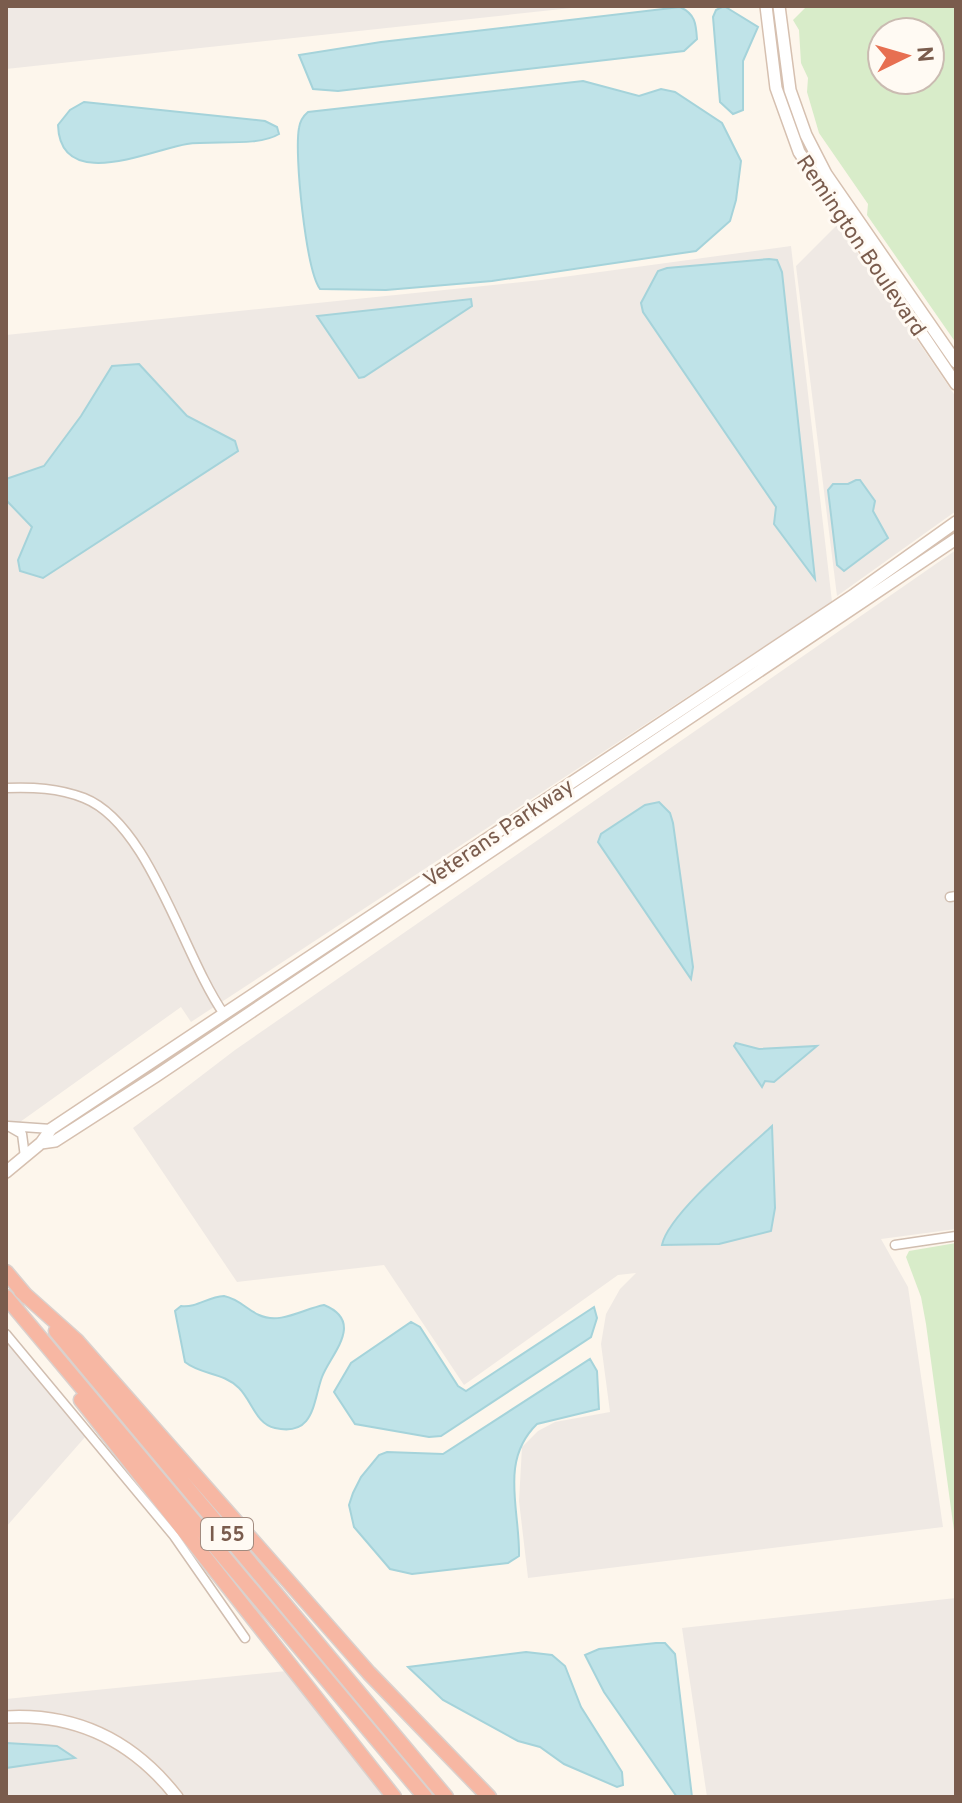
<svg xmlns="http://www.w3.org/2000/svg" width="962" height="1803" font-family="Overpass,sans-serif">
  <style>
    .industrial { fill: #efe9e4 }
    .green { fill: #d8ecc9; fill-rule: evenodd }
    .water { fill: #bfe3e8; stroke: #a5d3da; stroke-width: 2 }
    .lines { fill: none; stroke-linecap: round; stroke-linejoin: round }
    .street-casing { stroke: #d1beb0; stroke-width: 11 }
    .secondary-casing { stroke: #d6c0b0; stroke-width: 14 }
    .highway-casing { stroke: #dad1cd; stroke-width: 17 }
    .street { stroke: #fff; stroke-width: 8 }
    .secondary { stroke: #fff; stroke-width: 11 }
    .highway { stroke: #f7b7a3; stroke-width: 14 }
    .labels { text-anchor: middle; stroke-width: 6; stroke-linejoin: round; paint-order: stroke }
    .shield { fill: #fffaf3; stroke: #a28b7f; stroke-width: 2 }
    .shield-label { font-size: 20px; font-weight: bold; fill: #7a5c4d }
    .street-label { font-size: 22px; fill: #7a5c4d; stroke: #fffaf3 }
  </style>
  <rect width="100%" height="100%" fill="#fdf6ec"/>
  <!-- industrial -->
  <path class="industrial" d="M6 6H590L6 69Z
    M838 224 956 397V511L837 596 796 266Z
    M791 246 832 602 191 1022 181 1007 6 1132V335L541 280Z
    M956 550V1229L881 1239 908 1287 943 1527 528 1578 519 1501 522 1447 538 1431 555 1422 610 1412 601 1344 606 1314 620 1289 636 1273 618 1275 464 1385 384 1265 237 1282 133 1128 235 1050Z
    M6 1337 86 1436 6 1527Z
    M956 1598V1797H707L682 1628Z
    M287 1671 386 1797H6V1699Z"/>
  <!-- green -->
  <path class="green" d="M802 6H956V343L867 215 868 204 819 133 807 92 808 78 801 63 799 30 793 20 806 7ZM882 32H930V80H882Z
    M956 1243V1537L955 1538 926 1324 921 1297 906 1257 909 1251Z"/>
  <!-- water -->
  <path class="water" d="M724 6 758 27 743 61V110L733 114 720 102 713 17 716 10Z
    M680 7C695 14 696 23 697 39L684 51 338 91 313 89 299 55 381 42Z
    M583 81 639 96 661 89 675 92 722 123 741 161 736 200 730 221 696 251 492 281 386 290 320 289C306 270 294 154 299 128 300 121 302 117 308 112Z
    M84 102 265 121 277 127 279 134C258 147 212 140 187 144 151 150 60 193 58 125L70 110Z
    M769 259 777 260 782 272 815 579 774 524 776 507 643 312 641 303 658 271 667 268Z
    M471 299 472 306 364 377 359 378 317 316Z
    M139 364 187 416 235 441 238 451 43 578 20 571 18 560 32 527 6 500V479L44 466 81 416 112 366Z
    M856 480H860L875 501 873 511 888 538 844 571 837 565 828 490 833 484H848Z
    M659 802 670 813 673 823 693 967 691 979 598 842 601 834 645 805Z
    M736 1043 759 1049 817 1046 774 1082 765 1081 762 1087 734 1046Z
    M772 1126 775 1208 771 1231 719 1244 662 1245C668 1214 746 1150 772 1126Z
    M224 1296C239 1299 246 1309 259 1315 280 1325 303 1309 324 1305 366 1322 330 1355 322 1377 313 1401 315 1437 275 1428 256 1424 252 1401 239 1388 223 1372 201 1375 185 1362L175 1311 181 1306C197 1308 207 1297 224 1296Z
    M594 1307 597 1318 591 1337 441 1436 429 1437 355 1424 334 1392 351 1363 411 1322 420 1327 458 1386 466 1391Z
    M590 1359 597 1371 599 1409 537 1424C499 1461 520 1509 519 1556L508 1563 412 1574 390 1569 354 1527 349 1505 353 1493 361 1477 379 1455 387 1452 443 1454Z
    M656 1643H665L675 1654 692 1797H677L604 1692 585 1655 599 1649Z
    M526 1652 552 1655 565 1666 581 1707 622 1772 623 1785 617 1787 564 1764 540 1747 518 1741 443 1700 408 1667Z
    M6 1743 57 1746 75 1758 6 1768Z"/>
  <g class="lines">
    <defs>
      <path id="street" d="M6 788C33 787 58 788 84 798 150 824 183 956 224 1014
        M950 897 956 896
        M25 1157 22 1134 8 1126 51 1129
        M895 1245 956 1236
        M6 1334 174 1536 245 1638"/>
      <path id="secondary" d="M766 6 776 88 799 152 956 384
        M779 6 790 90 806 135 826 174 956 362
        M41 1143 55 1141 156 1076 956 539
        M6 1172 41 1143 51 1129 855 594 956 522
        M6 1717C77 1713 134 1742 177 1797"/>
      <path id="highway" d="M6 1272 27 1297
        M21 1291 77 1341 369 1673 489 1797
        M6 1297 425 1797
        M56 1331 446 1797
        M81 1400 394 1797"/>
    </defs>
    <!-- street casing -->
    <use href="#street" class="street-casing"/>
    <!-- secondary casing -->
    <use href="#secondary" class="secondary-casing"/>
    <!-- highway casing -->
    <use href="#highway" class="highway-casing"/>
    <!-- street -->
    <use href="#street" class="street"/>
    <!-- secondary -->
    <use href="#secondary" class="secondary"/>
    <!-- highway -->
    <use href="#highway" class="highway"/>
  </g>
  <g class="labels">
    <!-- shield labels -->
    <rect class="shield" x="201" y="1518" width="52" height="32" rx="6"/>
    <g class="shield-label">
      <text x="227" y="1541">I 55</text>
    </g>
    <!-- street labels -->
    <g class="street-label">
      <text transform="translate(862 245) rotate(56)" y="8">Remington Boulevard</text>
      <text transform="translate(498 832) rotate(-34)" y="8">Veterans Parkway</text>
    </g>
  </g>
  <!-- border -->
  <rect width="962" height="1803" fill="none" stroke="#7a5c4d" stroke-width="16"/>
  <!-- north arrow -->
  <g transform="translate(906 56) rotate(85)"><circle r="38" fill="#fffaf3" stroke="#cabbb1" stroke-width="2"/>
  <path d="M0-6L14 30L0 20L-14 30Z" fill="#e76f51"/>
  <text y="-12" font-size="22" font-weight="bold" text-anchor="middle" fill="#7a5c4d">N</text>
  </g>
</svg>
